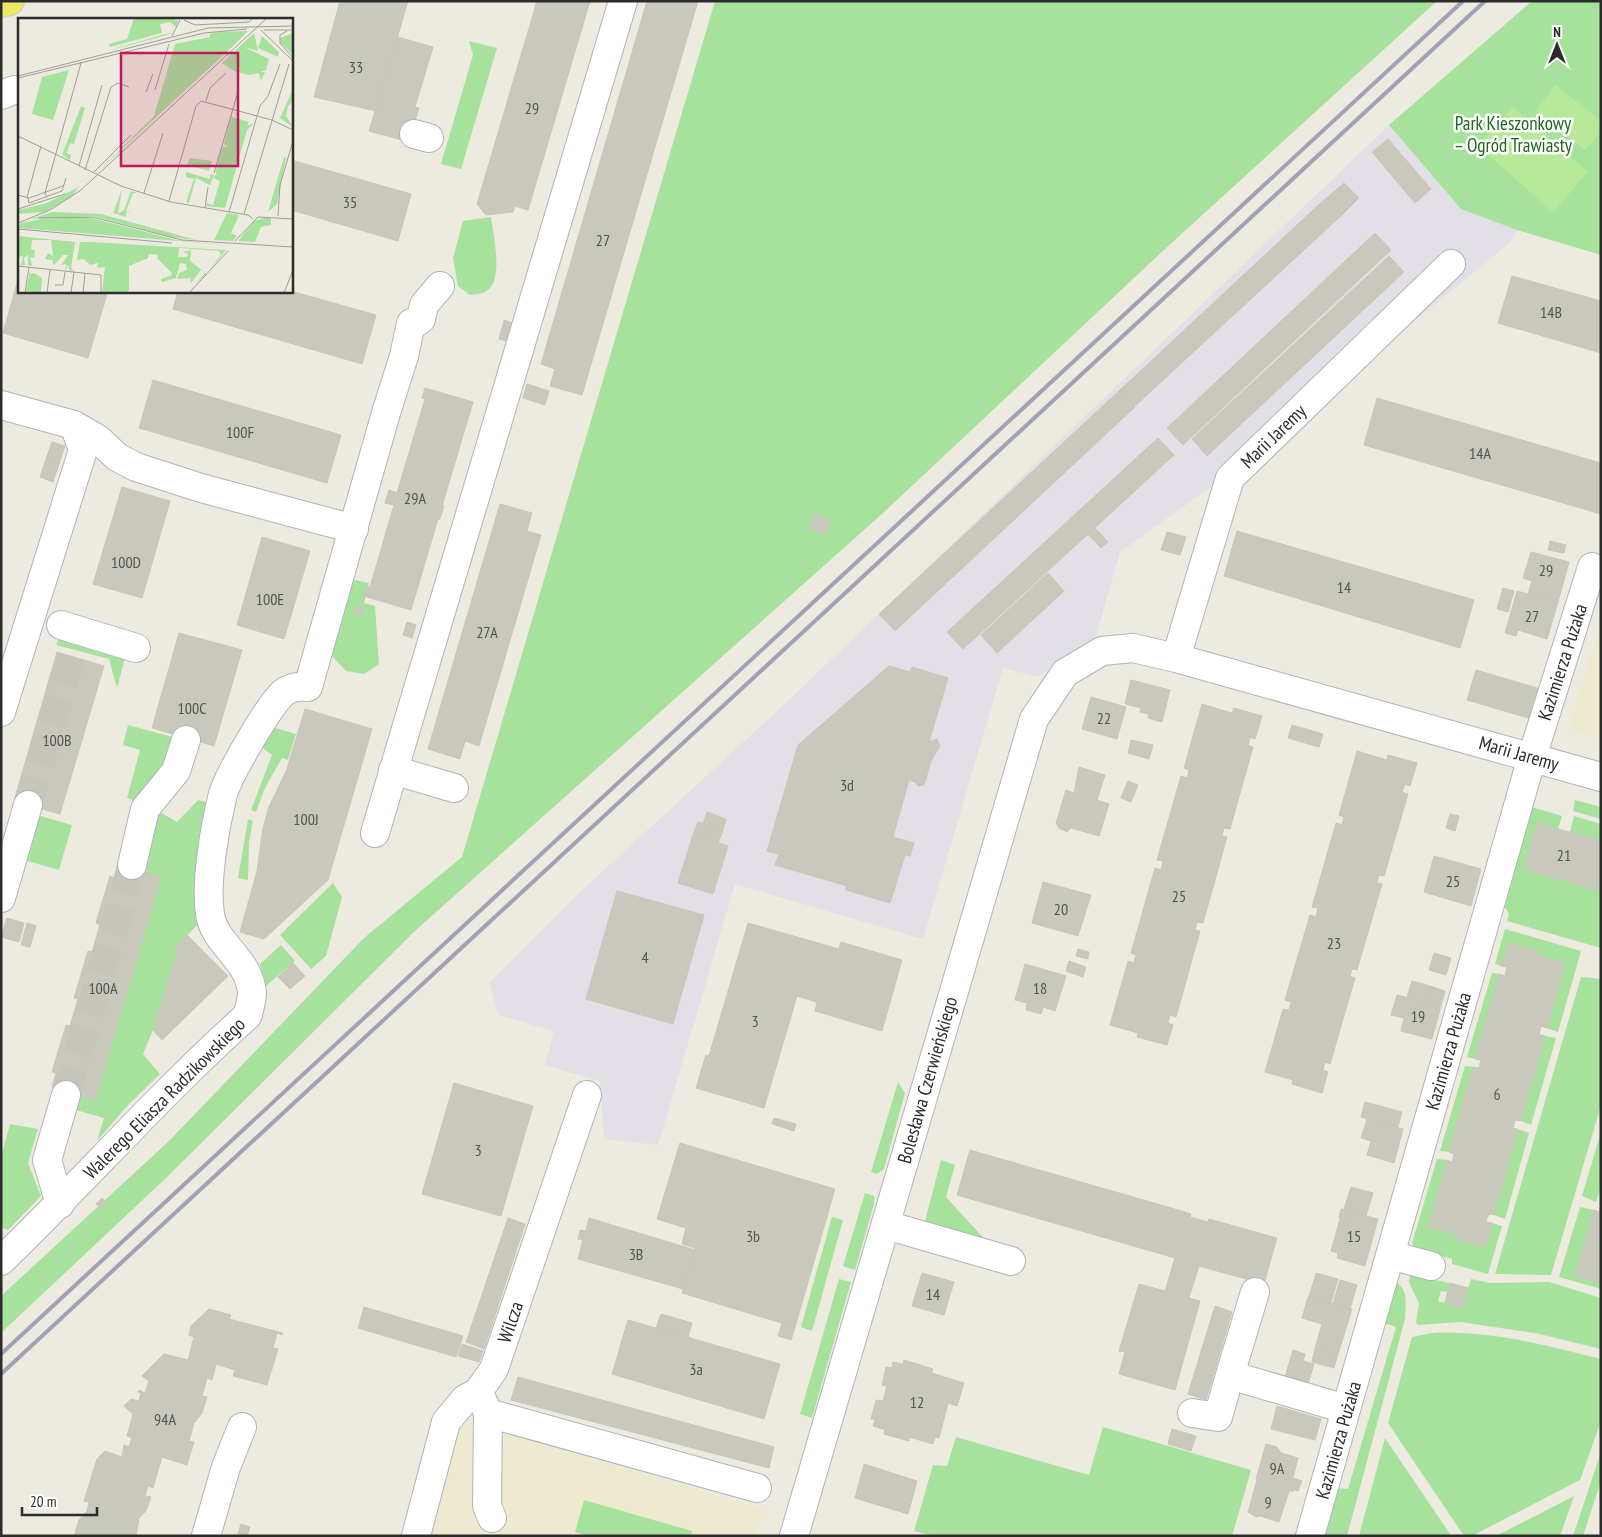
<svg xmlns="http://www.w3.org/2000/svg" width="1602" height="1537" font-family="'PT Sans Narrow',sans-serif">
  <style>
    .industrial { fill: #e2dfe6 }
    .education { fill: #eeeacf }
    .green { fill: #a7e29d }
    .pitch { fill: #b7e999 }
    .building { fill: #c9c8bd; stroke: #c9c6b8 }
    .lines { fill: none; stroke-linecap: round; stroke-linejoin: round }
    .minor-tunnel { stroke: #c6c4bb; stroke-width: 28; stroke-dasharray: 28 14; stroke-linecap: butt }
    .minor-casing { stroke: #b2b2bf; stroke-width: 30 }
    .major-casing { stroke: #ccc; stroke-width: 30 }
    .minor { stroke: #fff; stroke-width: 28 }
    .major { stroke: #eee964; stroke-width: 28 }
    .rail { stroke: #a2a1b6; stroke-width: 4 }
    .labels { text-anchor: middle; stroke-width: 5; stroke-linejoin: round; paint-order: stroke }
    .number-label { font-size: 16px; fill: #535350 }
    .park-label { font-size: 19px; fill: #1d691d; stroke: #fff }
    .street-label { font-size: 19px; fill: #2c2c2c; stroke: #fff }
    .inset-road { fill: none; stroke: #a09e97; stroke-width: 1 }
    .view { fill: #c2185b; fill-opacity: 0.15; stroke: #c2185b; stroke-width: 2.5 }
    .inset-edge { fill: none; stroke: #2c2c2c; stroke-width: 2.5 }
  </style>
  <rect width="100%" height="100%" fill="#edeadf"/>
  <!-- industrial -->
  <path class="industrial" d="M1389 125 1461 209 1517 230 1512 241 1216 483 1120 552 1096 636 1038 677 1003 668 923 939 735 884 658 1145 604 1139 600 1081 545 1065 554 1031 499 1015 489 983 579 893 787 702Z"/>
  <!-- education -->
  <path class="education" d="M1601 620V738L1569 729Z
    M468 1422 763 1509 755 1536H426L452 1436Z"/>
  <!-- green -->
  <path class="green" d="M715 1H1437L1165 249 883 513 416 930 166 1178 1 1333V1296L169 1141 364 938 462 857Z
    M1532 1H1601V255L1517 230 1461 209 1389 125Z
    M469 41 497 48 461 169 441 164 473 55Z
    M491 217C493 234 505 283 485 292 481 294 475 294 470 295L458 286 453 258 463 221Z
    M350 579 369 583 364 603 375 606 379 664 364 674 346 671 332 656V639Z
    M61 633 125 658 117 688 109 659 56 645Z
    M128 725 173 737 162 777 136 801 127 798 140 750 123 745Z
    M272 727 296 734 288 760 282 758 265 788 256 812 251 810 272 755 260 746Z
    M198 800 210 803C199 841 188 885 199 923L176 947 177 953 153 1030 143 1054 160 1074 128 1105 97 1141 104 1118 69 1108 73 1093 95 1100 161 877 140 870 158 811 177 822Z
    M1575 800 1601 807V819L1573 811Z
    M1532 807 1562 816 1558 829 1537 823 1524 869 1601 891V948L1507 921 1509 914 1505 907Z
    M40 816 72 825 59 870 24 860Z
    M1574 816 1601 824V841L1570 832Z
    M248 819 253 821 249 842 248 880 238 878Z
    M333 883 342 897 326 956 311 969 280 935Z
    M1505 929 1581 951 1558 1032 1547 1028 1565 964 1537 956 1508 943 1501 966 1495 964Z
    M281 945 295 961 266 986 260 964Z
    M1492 973 1499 974 1475 1059 1467 1057Z
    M1581 977 1601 979V1105L1551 1275 1495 1274Z
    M1545 1036 1556 1038 1531 1125 1521 1121Z
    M1465 1066 1473 1067 1449 1152 1440 1151Z
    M898 1082 905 1093 884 1169 877 1174 871 1172Z
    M10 1124 38 1129 28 1163 41 1196 8 1230 1 1227V1157Z
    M1518 1129 1529 1133 1505 1219 1494 1215Z
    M1601 1132V1186L1596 1202 1582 1196Z
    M1437 1159 1447 1160 1428 1227 1457 1234 1456 1238 1485 1247 1492 1223 1502 1226 1488 1274 1452 1264V1259L1414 1248 1412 1243Z
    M941 1160 955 1165 946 1197 990 1245 924 1225Z
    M865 1193 874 1196V1204L855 1270 843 1266Z
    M1580 1207 1594 1210 1575 1276 1601 1283V1289L1559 1277Z
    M832 1217 843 1220 812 1331 801 1327Z
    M1410 1275 1450 1283 1447 1292 1441 1291 1438 1301 1462 1308 1471 1279 1490 1283 1549 1282 1601 1298V1349L1535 1333 1460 1322 1418 1325 1416 1322 1419 1303 1409 1282Z
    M1389 1278C1409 1287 1406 1299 1405 1319L1347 1536H1316L1336 1488 1348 1489 1396 1327 1376 1320Z
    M839 1279 851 1282 812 1418 800 1414Z
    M1432 1333C1489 1330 1546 1345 1601 1359V1421L1580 1480 1472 1536H1464L1388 1423 1412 1337Z
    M1103 1427 1251 1470 1232 1536H933L914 1531 933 1465 947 1466 956 1437 1089 1475Z
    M1385 1438 1448 1531 1451 1536H1359Z
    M1601 1452V1481L1583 1536H1573Z
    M1574 1496 1560 1536H1496Z
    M584 1500 692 1531 691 1536H588L575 1532Z"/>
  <!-- pitch -->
  <path class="pitch" d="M1556 85 1601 121V132L1585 150 1536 110Z
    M1513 107 1588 172 1553 212 1478 146Z"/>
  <!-- building -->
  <path class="building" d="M340 1H408L376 111 314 97Z
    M537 1H590L528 210 515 206 513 212 486 215 477 204Z
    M647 1H698L582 395 550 386 555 369 541 364Z
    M398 37 433 47 415 107 419 108 409 142 369 131Z
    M1388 139 1431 189 1415 203 1372 152Z
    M291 160 411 194 398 241 291 210Z
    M1344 183 1359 198 1343 214 1328 197Z
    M1327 197 1343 214 1135 406 1120 390Z
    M1375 233 1391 250 1183 445 1167 428Z
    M1389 256 1404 272 1207 456 1192 439Z
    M19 276V291H108L88 358 3 333Z
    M1512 276 1601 301V353L1498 323Z
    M178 291H291L376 315 362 364 173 309Z
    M504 320 512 323 507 341 499 339Z
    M153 380 341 435 327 483 139 428Z
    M527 384 549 391 545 405 523 398Z
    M425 388 473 402 442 506H444L440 519H438L411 610 364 596 366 586 370 587 394 505 385 503 389 490 397 493 425 399 422 398Z
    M1120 390 1135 407 895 631 879 614Z
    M1377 398 1601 463V514L1364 445Z
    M1158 438 1174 455 963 649 947 632Z
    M52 442 65 446 59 464 46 459Z
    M46 459 59 464 53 482 40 477Z
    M122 487 170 501 142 598 93 584Z
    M500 504 532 513 527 531 541 535 479 746 465 741 460 759 428 749Z
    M813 514 829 519 826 534 809 529Z
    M1095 528 1108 542 1101 548 1088 534Z
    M1237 531 1474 600 1460 648 1224 576Z
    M1167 532 1186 537 1180 555 1161 550Z
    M262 537 310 551 284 639 237 625Z
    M1550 541 1566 545 1564 553 1548 550Z
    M1531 552 1569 562 1558 602 1528 594 1532 581 1523 578Z
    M1048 573 1064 591 997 653 981 635Z
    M1503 588 1514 591 1508 612 1497 609Z
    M1517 591 1558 602 1547 639 1518 630 1516 636 1505 633Z
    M357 605 364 607 361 616 354 614Z
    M407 622 416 625 412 638 403 635Z
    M179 633 242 650 214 746 152 728Z
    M57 652 104 666 60 814 14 801Z
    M889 666 910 672 912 667 948 678 929 742 937 739 940 746 931 761 924 785 918 786 915 782 909 780 893 837 914 843 910 856 905 855 890 903 846 890 847 886 775 865 779 854 767 851 798 745Z
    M1476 670 1544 690 1535 720 1467 700Z
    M1131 680 1170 690 1162 722 1148 718 1149 714 1140 712 1141 708 1125 704Z
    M1091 697 1126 707 1117 739 1082 729Z
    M1202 704 1232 713 1234 708 1262 716 1255 739 1250 737 1248 745 1253 747 1230 829 1224 828 1222 836 1227 837 1203 923 1197 922 1195 930 1200 931 1176 1017 1170 1015 1168 1023 1173 1025 1167 1045 1137 1037 1138 1033 1110 1025 1128 961 1134 963 1135 958 1136 955 1131 953 1155 868 1161 870 1163 861 1157 860 1181 776 1187 778 1189 770 1184 768Z
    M305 709 372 729 328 880 264 939 240 932 257 871 263 828 268 809 287 769Z
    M1292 725 1323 734 1319 747 1288 738Z
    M1131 740 1153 745 1149 759 1128 753Z
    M1357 751 1387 760 1388 755 1417 763 1410 786 1405 784 1402 792 1408 794 1384 876 1379 875 1377 883 1382 884 1357 970 1352 969 1351 973 1350 976 1355 978 1330 1064 1325 1062 1323 1070 1328 1072 1322 1093 1292 1084 1293 1080 1265 1072 1283 1009 1289 1010 1291 1002 1285 1000 1310 915 1316 917 1317 912 1318 908 1312 907 1336 823 1342 825 1344 817 1339 815Z
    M1079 767 1105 775 1097 800 1109 804 1099 836 1071 828 1067 832 1059 828 1056 823 1066 790 1074 793Z
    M1128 781 1138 785 1131 802 1121 798Z
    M707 812 726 819 723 830 703 824Z
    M1450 814 1459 816 1455 831 1446 828Z
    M698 822 723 830 718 843 693 835Z
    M1537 823 1601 841V891L1524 869Z
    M693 835 728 846 713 894 678 883Z
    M1434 856 1481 869 1471 906 1424 892Z
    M118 863 161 876 95 1100 52 1087 56 1073 52 1072 66 1025 70 1026 78 999 74 998 88 951 92 952 100 925 96 923 110 876 114 878Z
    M1043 882 1091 895 1078 936 1032 923Z
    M617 891 704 915 673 1024 586 999Z
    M7 918 24 923 19 942 1 937Z
    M27 923 36 926 30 947 21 945Z
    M748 923 839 949 841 942 902 960 882 1031 815 1011 817 1002 797 996 764 1108 696 1088 706 1055 709 1056Z
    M187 935 228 976 162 1040 153 1030 177 953 176 947Z
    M1508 943 1538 951 1537 956 1565 963 1547 1028 1541 1026 1539 1034 1545 1036 1521 1121 1515 1120 1513 1128 1518 1129 1494 1215 1489 1214 1487 1218 1486 1222 1492 1223 1485 1247 1455 1238 1457 1234 1428 1227 1447 1160 1452 1162 1454 1154 1449 1152 1473 1067 1479 1068 1481 1060 1475 1059 1499 974 1505 976 1507 967 1501 966Z
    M1078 949 1089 952 1088 959 1076 956Z
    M1434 953 1451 958 1446 975 1429 970Z
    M1069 961 1086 967 1083 977 1066 971Z
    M293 963 305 976 290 989 278 977Z
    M1025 964 1066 976 1055 1011 1043 1007 1041 1014 1026 1010 1027 1003 1015 1000Z
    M1412 981 1430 986 1425 1002 1407 997Z
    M1430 986 1445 991 1441 1006 1425 1002Z
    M1397 995 1441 1006 1432 1039 1401 1031 1404 1018 1391 1015Z
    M454 1083 533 1106 501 1216 422 1194Z
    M1365 1102 1402 1112 1398 1127 1361 1117Z
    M774 1118 796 1124 794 1131 772 1124Z
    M1367 1119 1403 1129 1394 1163 1367 1155 1371 1141 1361 1138Z
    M680 1143 835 1189 795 1327 682 1293 695 1248 682 1244 686 1228 657 1219Z
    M970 1150 1185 1212 1191 1214 1190 1217 1208 1222 1209 1219 1277 1238 1264 1284 1199 1266 1189 1298 1200 1301 1175 1390 1119 1374 1125 1352 1119 1351 1139 1284 1165 1291 1175 1258 957 1195Z
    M1351 1187 1373 1193 1366 1216 1344 1209Z
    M102 1198 107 1203 101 1209 96 1204Z
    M1601 1207V1283L1575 1276 1594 1210 1599 1212Z
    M1341 1209 1351 1212 1348 1221 1339 1218Z
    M1351 1212 1378 1219 1365 1266 1337 1258 1338 1253 1331 1251 1340 1219 1348 1221Z
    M508 1218 525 1224 484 1349 466 1342Z
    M589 1218 695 1250 683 1289 578 1259 583 1240 578 1239 580 1230 586 1231Z
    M922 1273 954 1282 944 1315 912 1306Z
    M1316 1273 1338 1279 1331 1303 1309 1297Z
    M1340 1280 1357 1285 1350 1309 1333 1304Z
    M1450 1283 1468 1288 1463 1308 1445 1303Z
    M1308 1297 1352 1309 1338 1354 1315 1348 1322 1324 1302 1318Z
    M1215 1306 1232 1312 1206 1400 1188 1394Z
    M364 1307 463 1336 456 1357 358 1328Z
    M209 1309 231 1315 229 1319 283 1333 282 1335 277 1333 273 1348 278 1349 267 1385 233 1376 235 1370 216 1364 212 1380 207 1378 202 1396 207 1397 202 1413 194 1423 189 1441 194 1442 187 1465 162 1457 153 1488 148 1486 145 1496 151 1497 146 1511 139 1518 136 1536H74L79 1520 87 1511 89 1502 84 1501 97 1459 105 1451 122 1457 124 1445 129 1447 132 1438 127 1436 133 1414 124 1406 131 1399 139 1401 141 1393 138 1392 139 1390 145 1393 149 1381 142 1376 164 1354 188 1360 194 1337 189 1335 191 1326Z
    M661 1314 692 1323 688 1337 656 1328Z
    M628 1320 780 1364 764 1419 612 1374Z
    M782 1323 795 1327 791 1340 778 1336Z
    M462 1344 483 1351 479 1362 458 1356Z
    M1315 1348 1338 1354 1334 1368 1312 1362Z
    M1293 1350 1305 1354 1303 1361 1314 1364 1307 1387 1284 1380Z
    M904 1360 933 1369 931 1373 964 1383 957 1406 948 1403 939 1438 935 1437 933 1444 909 1437V1441L884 1434 885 1430 873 1426 875 1419H871L876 1400 883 1401 887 1386 882 1385 886 1367 892 1368 893 1362 903 1364Z
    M518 1377 774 1447 769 1468 511 1400Z
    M1277 1406 1321 1419 1315 1440 1271 1429Z
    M1172 1429 1196 1436 1191 1451 1168 1444Z
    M1266 1444 1277 1447 1281 1453 1298 1458 1293 1478 1302 1481 1298 1491 1256 1479Z
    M864 1464 917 1481 908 1514 855 1498Z
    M1257 1480 1294 1491H1289L1279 1522 1260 1516 1256 1517 1248 1512Z
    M241 1524 250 1527 247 1536 238 1534Z"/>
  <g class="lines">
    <!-- minor-tunnel -->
    <path class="minor-tunnel" d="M28 805 74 648
      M66 1095 132 865"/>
    <defs>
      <path id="minor" d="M1 95 14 90
        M414 134 429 138
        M1 405 74 425 98 439 117 457 136 467 201 488 354 529
        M61 625 136 648
        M1176 658 1230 478 1451 264
        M1 712 83 450 74 425
        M393 770 454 788
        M375 833 623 1
        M132 865 145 809 176 771 186 740
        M1 898 28 805
        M60 1204 47 1160 66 1095
        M886 1225 1011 1261
        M1390 1255 1431 1266
        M1 1261C85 1180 161 1093 248 1015 249 1009 252 1000 252 993 249 958 214 944 210 914 205 882 215 826 223 794 229 774 268 707 283 693 290 687 299 686 308 687L386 413 404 356 411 323 417 322 421 319 424 305 440 286
        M1255 1292 1230 1375 1346 1409
        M481 1397 488 1413 487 1506 492 1518
        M488 1413 757 1488
        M1192 1413 1218 1417 1230 1375
        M206 1536 226 1467 242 1427
        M416 1536 446 1422 465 1399 478 1392 494 1369 587 1095
        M794 1536 1034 719 1065 673 1102 651 1133 648 1176 658 1601 777
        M1310 1536 1532 757 1592 567"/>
      <path id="major" d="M1 3 10 1"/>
    </defs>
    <!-- minor casing -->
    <use href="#minor" class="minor-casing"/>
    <!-- major casing -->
    <use href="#major" class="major-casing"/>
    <!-- minor -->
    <use href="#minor" class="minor"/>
    <!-- major -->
    <use href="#major" class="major"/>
    <!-- rail -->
    <path class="rail" d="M1 1354 1463 1
      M1 1374 1485 1"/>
  </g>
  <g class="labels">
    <!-- number labels -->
    <g class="number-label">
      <text x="356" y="73">33</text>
      <text x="532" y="114">29</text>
      <text x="350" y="208">35</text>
      <text x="603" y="246">27</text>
      <text x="1551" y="318">14B</text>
      <text x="240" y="438">100F</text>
      <text x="1480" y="459">14A</text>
      <text x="415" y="504">29A</text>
      <text x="126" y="568">100D</text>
      <text x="1546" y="576">29</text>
      <text x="1344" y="593">14</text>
      <text x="270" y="605">100E</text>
      <text x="1532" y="622">27</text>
      <text x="487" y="638">27A</text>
      <text x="192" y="714">100C</text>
      <text x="1104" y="724">22</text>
      <text x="57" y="746">100B</text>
      <text x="847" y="791">3d</text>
      <text x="306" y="825">100J</text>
      <text x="1564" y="861">21</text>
      <text x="1453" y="887">25</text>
      <text x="1179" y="902">25</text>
      <text x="1061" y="915">20</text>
      <text x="1334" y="949">23</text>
      <text x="645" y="963">4</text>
      <text x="103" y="994">100A</text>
      <text x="1040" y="994">18</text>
      <text x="1418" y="1022">19</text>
      <text x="755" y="1027">3</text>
      <text x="1497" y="1100">6</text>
      <text x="478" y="1156">3</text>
      <text x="753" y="1242">3b</text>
      <text x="1354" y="1242">15</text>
      <text x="636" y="1260">3B</text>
      <text x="933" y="1300">14</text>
      <text x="696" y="1375">3a</text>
      <text x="917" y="1408">12</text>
      <text x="165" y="1425">94A</text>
      <text x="1277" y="1474">9A</text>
      <text x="1268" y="1508">9</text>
    </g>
    <!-- park labels -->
    <g class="park-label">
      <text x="1513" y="130">Park Kieszonkowy<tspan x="1513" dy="22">– Ogród Trawiasty</tspan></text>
    </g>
    <!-- street labels -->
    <g class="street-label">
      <text transform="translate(1273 436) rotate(-44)" y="7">Marii Jaremy</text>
      <text transform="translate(1562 662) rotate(-72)" y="7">Kazimierza Pużaka</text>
      <text transform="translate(1519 753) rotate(16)" y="7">Marii Jaremy</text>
      <text transform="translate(1448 1051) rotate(-74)" y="7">Kazimierza Pużaka</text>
      <text transform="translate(927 1080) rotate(-74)" y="7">Bolesława Czerwieńskiego</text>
      <text transform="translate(164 1098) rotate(-45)" y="7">Walerego Eliasza Radzikowskiego</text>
      <text transform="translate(510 1322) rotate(-71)" y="7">Wilcza</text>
      <text transform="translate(1338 1440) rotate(-74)" y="7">Kazimierza Pużaka</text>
    </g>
  </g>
  <!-- overview -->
  <g transform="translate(18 18)">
    <rect width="275" height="275" fill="#edeadf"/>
    <path d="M116 0H154L160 3 158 9 152 4 142 6 144 15 92 29 91 26 109 21ZM230 13 214 29 78 155 136 98 157 26 192 19V16L154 25 199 14ZM156 15 109 28 92 32 147 16ZM236 15 240 33 226 29 251 41 248 52 242 54H247L243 63 241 55 230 57 216 53 204 45ZM275 15V37L263 25 262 20ZM244 18 261 34 260 39 240 30ZM51 52 35 102 14 96 24 59ZM275 71V83L270 88 268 98 275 109 262 100ZM63 88 67 90 56 126 52 125 49 135 53 137 52 142 44 137ZM214 94V99L231 104 229 108 233 106H235L229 112 207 190 188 188 189 185 195 187 202 163 196 160 197 157 207 161 198 157V152L204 129H210L206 126ZM266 139 268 140 259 186 250 194ZM172 140 194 143 191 153 169 147ZM168 154 192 161V156L196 157 192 167 178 160 171 185 168 184 176 161 168 159ZM61 169 53 179 26 194 0 196V192L29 185ZM104 171 100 196 106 192 113 173 120 175H115L108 193 114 196 108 194V199L95 195ZM34 194 83 196 179 222 153 219 76 198 13 201ZM209 195 221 197 213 215 219 218 215 223 196 222ZM70 199 158 222 211 227 0 210 3 205 25 201ZM246 200H253V207L243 209 237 224 220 223 236 203ZM0 218 57 224 53 250 56 252 52 253 50 247 47 253 48 246 43 247 50 237H45L36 247 34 242 27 241 30 235 35 238 33 222H14L13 231 17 232 16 240 12 239 14 248 10 247V237L6 240 7 247H3L5 238 0 239ZM62 224H72L208 232 200 242 191 252 203 237 201 233 161 230 160 239H169L170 236 165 234 173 232 172 243 189 256 178 265 187 255 183 252 172 266 173 260 159 261 161 255 169 252 168 246 162 245 158 260 144 264 143 261 154 257 153 254 139 240 140 237 131 236 130 240 111 248V272L107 275H84L87 249 79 250 80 245 72 247 66 241 59 242ZM12 253 13 256 16 255 24 260 23 275 8 273Z" fill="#a7e29d"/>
    <path class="inset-road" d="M166 2 177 7 231 4 235 0M243 12 275 43M246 12H275M269 13 262 17V25L275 40M154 18 162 2M0 58 190 10 275 8M0 60 186 15 229 11M137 72 151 26M128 74 135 56M188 83 192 70 208 55M0 118 103 168 153 184 230 197 235 201M61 148 84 67M67 152 93 69 100 65 111 69M75 155 113 117M196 155 219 77M126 175 145 115M0 177 11 180 45 168M9 179 23 128M29 179 27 175 63 45M10 180 11 185 44 173 48 160M151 183 178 88 183 83 254 102 275 112M187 190 190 169M0 191 47 176M211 194 242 88 250 78 262 46M226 196 271 46M260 198 262 167 275 123M21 200 75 199 164 222 275 229M0 205 32 192 63 172 249 0M0 211 154 225M217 223 240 199 275 201M0 248 83 257V275M37 267H45L47 254M7 275 11 249M29 275 32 252M53 275 56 254M65 275 67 255M171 275 210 233M266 275 275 252"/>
    <path class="view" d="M103 35H220V148H103Z"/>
    <rect width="275" height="275" class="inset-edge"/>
  </g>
  <!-- border -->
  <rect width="1602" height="1537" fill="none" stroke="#2c2c2c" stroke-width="5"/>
  <!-- north arrow -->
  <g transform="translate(1557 45)" stroke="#ffffff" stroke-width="4" paint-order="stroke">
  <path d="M0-4L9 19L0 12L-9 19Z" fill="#2c2c2c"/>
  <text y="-8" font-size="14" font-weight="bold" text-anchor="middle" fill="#2c2c2c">N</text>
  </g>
  <!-- scale -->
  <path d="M22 1507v8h75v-8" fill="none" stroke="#2c2c2c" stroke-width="2.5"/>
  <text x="30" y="1507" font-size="15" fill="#2c2c2c" stroke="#ffffff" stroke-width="4" paint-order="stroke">20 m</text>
</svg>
